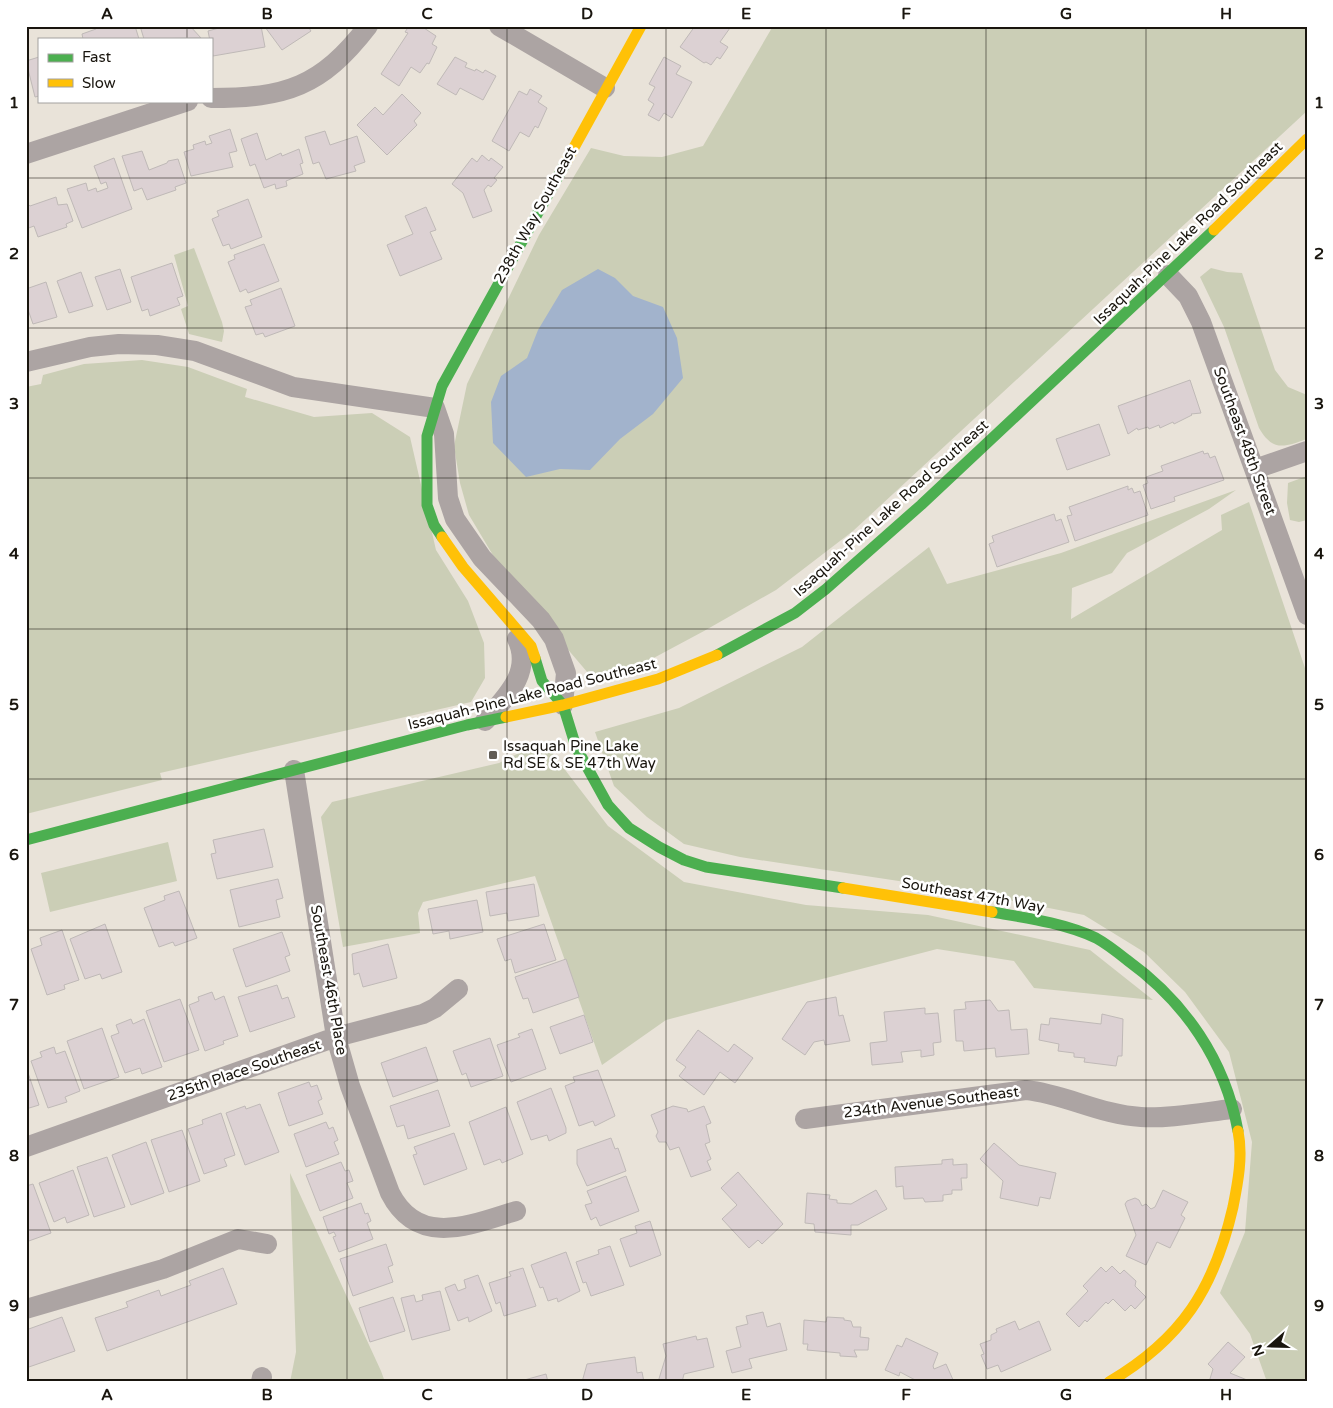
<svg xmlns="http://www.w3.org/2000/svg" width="1333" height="1408" font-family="'Varela Round',sans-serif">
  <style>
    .green { fill: #cbceb6 }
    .water { fill: #a2b3cc }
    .building { fill: #dcd1d3; stroke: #bfb9b7 }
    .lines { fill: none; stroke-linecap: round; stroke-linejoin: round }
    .street { stroke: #aca4a3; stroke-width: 20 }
    .fast { stroke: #4caf50; stroke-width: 11 }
    .slow { stroke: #ffc107; stroke-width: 11 }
    .grid { fill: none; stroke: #19150e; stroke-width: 1; stroke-opacity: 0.55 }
    .poi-dot { fill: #625d55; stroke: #fff; stroke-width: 2 }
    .labels { text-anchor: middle; stroke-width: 5; stroke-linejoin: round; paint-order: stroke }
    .street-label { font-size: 15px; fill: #19150e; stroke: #fff }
    .poi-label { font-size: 15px; fill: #19150e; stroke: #fff; text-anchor: start }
    .neatline { fill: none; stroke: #19150e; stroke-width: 2 }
    .grid-label { font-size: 16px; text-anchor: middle; font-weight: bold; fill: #19150e }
  </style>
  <rect width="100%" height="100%" fill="#e9e3d9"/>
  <!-- green -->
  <path class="green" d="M773 26H1307V111L853 531 776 590 704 631 648 661 606 675 588 673 506 577 469 515 460 483 454 446 467 384 539 235 591 148 624 156 662 157 703 146Z
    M194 248 222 322 224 331 222 342 189 334 181 309 188 306 174 255Z
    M1211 268 1227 272 1242 273 1275 370 1288 387 1307 395V439C1284 447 1273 452 1259 428L1224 327 1200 277Z
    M142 360 188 367 247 389 245 397 314 417 372 413 410 437 436 550 468 601 484 643 485 678 471 702 160 773 162 780 26 814V387L41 384 43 375 84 364Z
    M1307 476V520L1299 522 1290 520 1287 503 1288 483Z
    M1236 490 1209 509 1127 553 1112 573 1072 588 1071 619 1222 530 1221 515 1249 502 1307 674V1382H1267L1250 1334 1220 1293 1245 1232 1252 1142 1229 1052 1185 992 1144 952 1084 915 958 890 740 857 684 844 647 817 614 786 595 732 679 708 802 647 929 547 947 584 1061 553Z
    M543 741 608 826 684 882 806 905 928 915 1090 950 1153 1000 1034 988 1014 961 937 949 666 1020 602 1065 535 876 423 902 418 913 420 933 343 947 321 817 332 802 499 763Z
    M168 842 177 881 50 912 41 873Z
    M290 1173 381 1371 385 1382H290L296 1352Z"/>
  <!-- water -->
  <path class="water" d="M598 269 615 278 633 296 663 307 677 338 683 378 653 414 620 439 590 470 560 469 526 477 493 443 491 402 501 376 527 358 538 330 562 290Z"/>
  <!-- building -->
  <path class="building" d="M95 26H135L139 39H83L82 34 96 29Z
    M140 26H190L201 38 144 39Z
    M226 26H261L265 47 213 56 208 31Z
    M312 26 309 28 311 31 282 50 265 27Z
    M409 26H421L436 36 432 44 437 47 429 64 427 63 420 73 411 67 399 86 381 74 408 33 405 32Z
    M695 26H727L730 28 720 42 728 47 720 59 717 57 711 65 706 62 704 63 680 47Z
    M39 57V96L35 97 26 61Z
    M455 57 467 63 465 67 475 71 476 69 483 73 485 70 496 76 483 100 460 88 456 95 437 84Z
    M664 57 681 66 676 74 692 82 672 118 664 113 659 121 648 115 654 104 648 100 655 87 649 84Z
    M530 89 542 96 538 102 547 108 538 128 535 126 529 137 520 132 509 151 492 141 519 91 527 95Z
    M402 94 421 113 414 121 417 125 387 155 357 125 375 107 383 115Z
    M230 129 237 151 229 153 233 167 191 176 184 152 194 149 193 145 205 141 206 145 212 143 209 136Z
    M325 131 330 145 357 136 365 162 354 166 356 171 326 179 319 162 313 164 305 137Z
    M257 133 266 160 281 153 282 156 299 149 303 163 300 164 303 174 286 181 287 186 276 189 275 184 264 188 255 164 250 166 241 139Z
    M142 151 149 170 167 163 168 161 178 159 186 183 175 187 176 190 147 200 142 188 134 191 122 156Z
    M482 155 489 161 491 158 503 167 494 178 497 180 491 187 488 185 484 190 492 211 473 218 463 193 452 184 472 158 477 162Z
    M114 158 132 209 82 228 67 189 86 183 88 191 96 188 97 192 108 188 106 182 101 184 94 166Z
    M56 197 58 205 67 204 73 221 66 224 67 227 38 237 34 226 26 229V202L30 206Z
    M248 199 262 237 231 249 229 244 223 246 212 219 219 216 217 211Z
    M426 207 436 230 430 232 442 259 400 276 387 245 413 234 405 216Z
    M264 244 279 281 248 293 246 289 240 292 228 262 235 259 234 255Z
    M172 263 183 296 177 298 180 305 150 316 148 309 142 311 131 277Z
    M120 269 131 302 107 310 95 277Z
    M81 272 93 306 69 313 57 281Z
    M46 282 57 317 33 324 26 304V289Z
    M281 288 295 326 265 337 263 333 256 335 245 307 252 305 250 300Z
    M1190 380 1201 413 1191 414 1192 415 1174 424 1173 422 1160 428 1159 425 1149 429 1148 427 1138 430 1137 428 1128 434 1118 406Z
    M1099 424 1110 455 1067 470 1056 439Z
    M1203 451 1204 454 1208 453 1210 458 1215 456 1224 480 1174 497 1175 501 1151 509 1143 485 1148 483 1146 477 1163 471 1161 466Z
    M1128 486V490L1132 488 1134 493 1140 491 1148 515 1075 541 1067 516 1072 515 1069 507Z
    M1054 514 1056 521 1061 519 1069 542 997 567 989 544 994 542 992 536Z
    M264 829 273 867 217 879 211 854 216 853 213 840Z
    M278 879 283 898 276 900 280 917 239 927 230 890Z
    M534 884 539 916 508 921 507 913 490 916 486 892Z
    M179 891 197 938 175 946 173 942 159 947 144 908 165 900 164 896Z
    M477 900 483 932 450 939 449 931 433 934 428 909Z
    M105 924 122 972 102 979 100 974 85 979 70 939Z
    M544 924 556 960 515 973 511 959 505 961 497 939Z
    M62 930 79 980 64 985 65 989 47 995 31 949 42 945 40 938Z
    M282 932 290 955 285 957 290 971 246 987 233 949Z
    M388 944 397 978 363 987 359 973 354 975 352 954Z
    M566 959 579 997 533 1013 528 998 523 999 515 977Z
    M277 985 282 999 288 997 295 1017 250 1032 238 997Z
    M212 992 215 1000 224 996 238 1036 223 1041 224 1044 205 1051 189 1005 199 1001 198 997Z
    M836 997 839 1016 843 1015 850 1041 825 1045 824 1040 814 1042 805 1055 782 1039 807 1002Z
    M180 999 199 1050 164 1062 146 1011Z
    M990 1000 998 1011 1009 1010 1011 1030 1027 1029 1029 1054 996 1057 995 1048 964 1051 963 1041H956L954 1010 966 1009 965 1002Z
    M925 1008V1014L938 1013 941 1042 933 1043 934 1055 921 1057V1050L901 1052 903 1062 872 1065 870 1043 887 1041 884 1012Z
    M1102 1014 1123 1019 1122 1056H1118L1116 1066 1084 1062 1085 1058 1074 1057V1053L1058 1051 1059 1044 1039 1040 1041 1024 1049 1025 1050 1018 1101 1024Z
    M584 1015 593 1042 560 1054 550 1027Z
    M131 1019 133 1024 144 1019 162 1067 142 1074 140 1068 125 1073 111 1036 119 1033 116 1025Z
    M102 1028 119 1077 84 1089 67 1041Z
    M532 1029 546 1069 511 1082 497 1045 520 1037 518 1034Z
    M698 1030 728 1052 734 1044 753 1058 735 1083 720 1072 704 1095 679 1076 686 1067 676 1060Z
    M490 1038 503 1076 471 1087 466 1073 462 1075 453 1051Z
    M54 1047 56 1054 65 1051 80 1091 65 1097 67 1102 48 1108 31 1061 42 1057 40 1052Z
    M426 1047 438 1081 393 1097 381 1063Z
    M26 1067 39 1105 26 1109Z
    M598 1070 615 1116 595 1126 593 1121 579 1126 565 1086 575 1082 573 1077Z
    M309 1082 311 1087 317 1085 322 1099 318 1101 323 1114 289 1126 278 1093Z
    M551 1088 566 1128V1133L549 1141 547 1135 531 1140 517 1102Z
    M438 1090 450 1126 408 1139 404 1125 397 1127 390 1106Z
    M260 1104 279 1152 245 1165 226 1113 245 1106 246 1109Z
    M673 1106 687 1109 688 1112 704 1106 711 1123 706 1125 710 1142 705 1144 711 1159 707 1161 711 1170 691 1177 679 1147 670 1150 666 1142H659L656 1136 658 1132 651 1115Z
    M506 1107 523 1154 502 1163 500 1159 484 1165 469 1122Z
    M221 1113 235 1155 224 1159 227 1166 204 1174 188 1129 203 1124 202 1120Z
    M326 1122 329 1129 333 1127 338 1140 334 1142 339 1154 306 1167 294 1134Z
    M182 1130 200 1181 169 1192 151 1140Z
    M454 1133 467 1169 424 1185 413 1155 417 1154 414 1147Z
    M611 1138 615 1149 618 1148 626 1171 587 1186 577 1164V1150Z
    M146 1142 164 1193 131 1205 112 1155Z
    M994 1143 1019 1165 1056 1173 1050 1199 1040 1197 1038 1206 1000 1198 1003 1181 980 1159Z
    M107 1157 125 1207 94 1217 77 1167Z
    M953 1159V1165L967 1164V1178H961L962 1190H952V1194L943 1195V1201L925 1202 923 1198 904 1199 903 1186 896 1187 895 1167 942 1164V1160Z
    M341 1162 345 1171 349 1170 353 1181 347 1183 353 1198 320 1211 306 1175Z
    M73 1170 89 1215 67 1223 65 1217 54 1222 39 1183Z
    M738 1172 783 1224 762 1244 758 1240 749 1248 722 1219 737 1205 721 1188Z
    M626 1176 639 1211 600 1226 596 1217 591 1220 585 1205 592 1203 587 1191Z
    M33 1184 51 1233 26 1242V1186Z
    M876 1190 887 1209 858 1225H851V1235L815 1232 814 1224 805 1223 807 1193 830 1195 829 1199 837 1200V1203L851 1204Z
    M1163 1190 1188 1202 1181 1215 1185 1218 1170 1248 1157 1242 1146 1265 1126 1256 1136 1235 1125 1204 1127 1201 1135 1198 1139 1200 1142 1206 1146 1204 1151 1209 1155 1207Z
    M361 1203 365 1214 368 1213 371 1221 367 1223 373 1239 339 1252 333 1237 336 1236 334 1232 329 1234 323 1217Z
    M650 1221 661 1255 630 1267 620 1239 637 1233 635 1226Z
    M386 1244 393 1265 388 1267 393 1282 353 1296 340 1259Z
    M610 1246 624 1285 591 1296 586 1282 583 1283 576 1262 599 1254 598 1250Z
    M566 1252 580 1291 558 1302 557 1298 548 1301 543 1287 540 1288 531 1265Z
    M1112 1266 1120 1274 1124 1270 1136 1281 1135 1286 1146 1297 1135 1309 1131 1305 1125 1311 1113 1299 1108 1304 1106 1302 1087 1322 1085 1320 1079 1327 1066 1314 1088 1291 1083 1286 1101 1267 1106 1272Z
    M223 1268 237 1304 107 1351 95 1318 128 1307 126 1302 159 1290 161 1296 191 1285 189 1281Z
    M523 1268 536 1306 504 1316 500 1302 496 1304 489 1283 511 1276 509 1272Z
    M478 1275 492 1311 469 1322 468 1317 458 1321 445 1288 455 1284 458 1291 466 1288 464 1280Z
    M440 1291 450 1330 412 1340 401 1298 414 1295 416 1302 423 1300 422 1295Z
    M393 1297 405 1331 370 1342 359 1308Z
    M763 1312 767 1327 780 1323 787 1350 749 1359 752 1368 732 1373 726 1351 741 1347 736 1327 748 1324 746 1316Z
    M62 1317 75 1351 26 1368V1330Z
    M827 1317 844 1318V1320L851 1321 853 1327H861L860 1337 869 1338 868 1350H854L857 1357 840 1356V1353L807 1350 808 1344H803L804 1320 826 1322Z
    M1015 1321 1019 1330 1039 1321 1051 1350 1001 1372 998 1365 987 1369 981 1355 984 1354 980 1344 991 1340V1335L997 1332 996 1329Z
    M696 1336 697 1340 707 1338 714 1367 684 1374 682 1382H658L666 1356 663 1344Z
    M906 1338 938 1353 933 1366 934 1369 946 1364 954 1382H919L900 1372 899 1376 885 1370 897 1345 902 1347Z
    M1228 1342 1245 1357 1230 1373 1252 1382H1209L1213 1369 1208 1364Z
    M635 1357 637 1373 642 1372 644 1382H582L587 1364Z
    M546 1374 548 1382H517Z"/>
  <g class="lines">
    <!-- street -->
    <path class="street" d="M499 26 605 88
      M211 98C286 98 321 87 368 26
      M26 154 188 101
      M1168 275 1188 296 1201 322 1307 615
      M26 362 90 347 119 344 157 345 195 351 293 387 435 408 444 434 448 498 455 519 482 558 541 620 554 639 566 673 563 705
      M1255 469 1307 451
      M485 721C506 697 533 672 517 639
      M294 770 336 1037 350 1086 390 1193C418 1248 470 1225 516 1211
      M805 1119 1026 1090C1065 1094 1101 1115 1141 1117 1168 1119 1205 1112 1232 1109
      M26 1147 336 1037 423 1014 435 1008 458 989
      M26 1309 163 1269 238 1239 267 1244
      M261 1382 262 1377"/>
    <!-- fast -->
    <path class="fast" d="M442 537 434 525 427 505V436L442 386 566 162
      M717 655 795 613 826 589 921 505 1214 230
      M535 658 542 681 563 705 576 747 608 805 629 828 659 847 684 860 706 867 843 888
      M26 840 467 725 506 717
      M992 912C1027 918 1064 923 1096 938 1107 944 1117 952 1127 960 1185 1002 1225 1060 1238 1131"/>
    <!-- slow -->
    <path class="slow" d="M566 162 641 26
      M1214 230 1307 139
      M442 537 463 567 531 646 535 658
      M506 717 563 705 658 679 717 655
      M843 888 992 912
      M1109 1382C1182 1339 1214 1289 1233 1207 1238 1182 1243 1156 1238 1131"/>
  </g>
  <!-- grid -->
  <path class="grid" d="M187 26V39M347 26V1382M507 26V1382M666 26V1382M826 26V1382M986 26V1382M1146 26V1382M187 101V1382M26 178H1307M26 328H1307M26 478H1307M26 629H1307M26 779H1307M26 930H1307M26 1080H1307M26 1230H1307"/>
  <!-- markers -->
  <rect class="poi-dot" x="488" y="750" width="10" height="10" rx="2.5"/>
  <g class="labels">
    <!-- street labels -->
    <g class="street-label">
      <text transform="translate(535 215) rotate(-61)" y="5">238th Way Southeast</text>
      <text transform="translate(1188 233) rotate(-44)" y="5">Issaquah-Pine Lake Road Southeast</text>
      <text transform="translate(1245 441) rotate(70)" y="5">Southeast 48th Street</text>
      <text transform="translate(891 508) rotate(-42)" y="5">Issaquah-Pine Lake Road Southeast</text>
      <text transform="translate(532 694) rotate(-14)" y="5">Issaquah-Pine Lake Road Southeast</text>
      <text transform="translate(973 895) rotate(10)" y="5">Southeast 47th Way</text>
      <text transform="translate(329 980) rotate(80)" y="5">Southeast 46th Place</text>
      <text transform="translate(244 1070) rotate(-19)" y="5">235th Place Southeast</text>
      <text transform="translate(931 1102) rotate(-7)" y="5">234th Avenue Southeast</text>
    </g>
    <!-- poi labels -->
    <g class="poi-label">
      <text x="503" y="751">Issaquah Pine Lake<tspan x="503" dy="17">Rd SE &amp; SE 47th Way</tspan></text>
    </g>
  </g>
  <!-- border -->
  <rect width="1333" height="1408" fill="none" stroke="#ffffff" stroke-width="55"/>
  <!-- legend -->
  <rect x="38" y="38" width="175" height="65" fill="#ffffff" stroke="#a3a19f"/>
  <rect x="48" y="54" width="25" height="8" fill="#4caf50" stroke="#a3a19f"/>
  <text x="82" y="62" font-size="15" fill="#19150e">Fast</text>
  <rect x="48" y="79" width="25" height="8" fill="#ffc107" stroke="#a3a19f"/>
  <text x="82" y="88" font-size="15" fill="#19150e">Slow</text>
  <!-- north arrow -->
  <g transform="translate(1270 1346) rotate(250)" stroke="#ffffff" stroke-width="4" paint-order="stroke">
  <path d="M0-4L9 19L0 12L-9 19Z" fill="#19150e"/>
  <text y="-8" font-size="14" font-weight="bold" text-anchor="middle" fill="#19150e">N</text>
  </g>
  <rect x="28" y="28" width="1278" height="1352" class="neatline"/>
  <g class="grid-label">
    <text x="107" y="19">A</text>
    <text x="267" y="19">B</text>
    <text x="427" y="19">C</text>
    <text x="587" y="19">D</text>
    <text x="746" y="19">E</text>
    <text x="906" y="19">F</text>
    <text x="1066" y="19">G</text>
    <text x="1226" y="19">H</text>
    <text x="14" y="108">1</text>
    <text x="1319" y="108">1</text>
    <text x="14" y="259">2</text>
    <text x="1319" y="259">2</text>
    <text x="14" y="409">3</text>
    <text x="1319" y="409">3</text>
    <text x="14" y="559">4</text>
    <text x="1319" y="559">4</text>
    <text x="14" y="710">5</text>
    <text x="1319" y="710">5</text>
    <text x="14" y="860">6</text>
    <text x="1319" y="860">6</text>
    <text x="14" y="1010">7</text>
    <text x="1319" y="1010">7</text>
    <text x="14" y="1161">8</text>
    <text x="1319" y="1161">8</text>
    <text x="14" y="1311">9</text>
    <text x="1319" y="1311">9</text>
    <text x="107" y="1400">A</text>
    <text x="267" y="1400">B</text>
    <text x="427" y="1400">C</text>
    <text x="587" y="1400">D</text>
    <text x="746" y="1400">E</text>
    <text x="906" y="1400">F</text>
    <text x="1066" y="1400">G</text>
    <text x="1226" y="1400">H</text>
  </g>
</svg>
